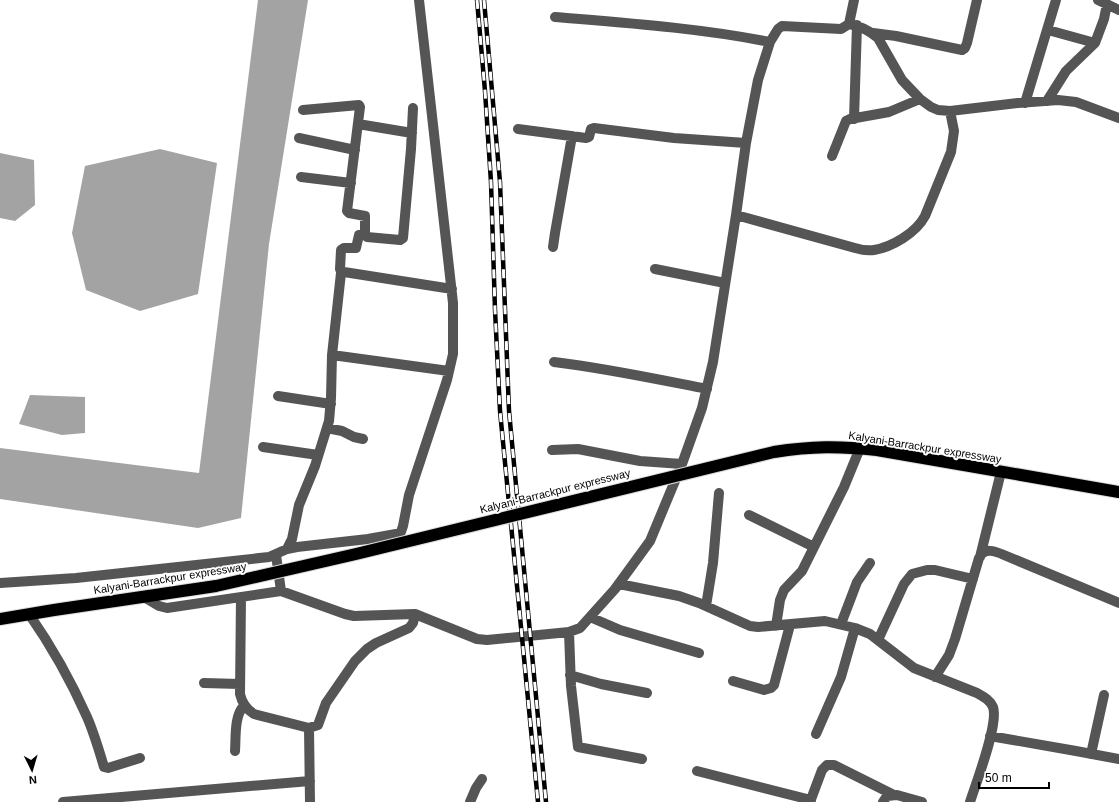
<svg xmlns="http://www.w3.org/2000/svg" width="1119" height="802" font-family="Arial,sans-serif">
  <style>
    .water { fill: #a3a3a3 }
    .lines { fill: none; stroke-linecap: round; stroke-linejoin: round }
    .highway-casing { stroke: #dbdbdb; stroke-width: 14 }
    .minor { stroke: #555; stroke-width: 10 }
    .highway { stroke: #000; stroke-width: 12 }
    .rail-casing { stroke: #000; stroke-width: 4.5 }
    .rail { stroke: #fff; stroke-width: 3; stroke-dasharray: 9; stroke-linecap: butt }
    .highway-bridge-casing { stroke: #dbdbdb; stroke-width: 14; stroke-linecap: butt }
    .highway-bridge { stroke: #000; stroke-width: 12 }
    .labels { text-anchor: middle; stroke-width: 4; stroke-linejoin: round; paint-order: stroke }
    .street-label { font-size: 11px; fill: #000; stroke: #fff }
  </style>
  <rect width="100%" height="100%" fill="#fff"/>
  <!-- water -->
  <path class="water" d="M258 0H308L269 244 241 518 198 528 0 499V448L199 473Z
    M160 149 217 163 198 294 140 311 86 290 72 233 85 166Z
    M0 153 34 160 35 205 15 221 0 218Z
    M30 395 85 397V433L62 435 19 424Z"/>
  <g class="lines">
    <defs>
      <path id="highway" d="M774 452C812 446 839 446 877 450L1119 492
        M0 619 54 610 216 586"/>
    </defs>
    <!-- highway casing -->
    <use href="#highway" class="highway-casing"/>
    <!-- minor -->
    <path class="minor" d="M1098 0 1119 10
      M555 17C627 23 699 28 770 42
      M849 24C860 26 870 31 878 38L902 80 920 99 931 107 938 110 950 111 1018 103 1058 100 1076 102 1119 118
      M1048 30 1095 43
      M873 33 896 36 962 50 965 48 967 43 977 0
      M1047 101 1066 71 1095 43 1104 19 1107 4
      M1025 103 1056 0
      M303 110 359 105 360 107 347 211 349 213 365 216V234L359 235 356 248H344L341 250 340 269 342 273
      M854 119 857 25
      M358 124 412 133
      M518 129 586 138 589 137 591 129 594 128 674 138 746 143
      M299 138 355 150
      M832 156 846 121 850 119 889 112 920 99
      M301 177 351 183
      M736 215 855 248C862 250 868 251 874 250 892 247 916 233 925 216L951 152 954 131 950 111
      M364 234 367 237 400 240 403 238 411 149 413 108
      M553 247 555 233 572 136
      M655 269 725 283
      M332 355 449 371
      M554 362C605 368 656 379 707 389
      M278 396 331 404
      M327 428 342 431 354 437 363 439
      M263 447 318 455
      M552 450 578 449 640 461 682 464
      M749 515 814 547
      M287 549 292 539 299 505 315 466 329 421 331 398 332 355 341 273 344 272 452 289
      M276 555 281 591
      M980 557 1001 472
      M0 583 76 578 269 557 287 549 297 547 368 539 396 534 401 532 403 526 409 495 447 380 453 354V303L419 0
      M619 584 679 596 699 603 750 626 758 627 825 621 855 628 870 634 914 668 977 693C984 697 990 700 993 707 999 724 976 783 970 802
      M144 597 159 606 167 608 281 591 345 614 354 616 415 614 477 639 487 640 569 632 580 628 615 589 650 541 682 464 702 408 713 362 736 215 746 143 758 80 770 42 778 29 782 26 841 29 849 24 854 0
      M241 597 240 694C242 703 246 709 254 714L309 728 318 725 326 703 355 661 367 649 376 643 409 628 413 623 415 614
      M706 606 713 563 719 493
      M29 614C52 647 71 681 87 717 94 733 99 750 104 767L108 768 140 758
      M590 617 620 630 699 653
      M841 624 857 582 870 563
      M776 626 780 600 784 590 802 571 844 487 860 448
      M569 632 571 686 578 747 642 759
      M878 640 904 584 912 574 927 570H935L973 579
      M570 675 601 684 647 693
      M935 677 949 655 955 639 979 558C984 547 995 551 1004 555L1119 603
      M733 681 764 690 771 688 774 685 790 625
      M204 683 240 684
      M309 728 310 802
      M816 734 841 677 855 628
      M990 736 1076 751 1119 759
      M235 751C236 738 234 715 244 706
      M1091 754 1104 695
      M697 771 811 800
      M63 802 310 781
      M470 802 476 788 482 779
      M810 802 822 770 827 765H834L892 794
      M883 802 887 796 897 795 922 802"/>
    <!-- highway -->
    <use href="#highway" class="highway"/>
    <defs>
      <path id="rail" d="M477 0 485 91 491 182 495 310 500 411 538 802
        M484 0 500 182 509 411 546 802"/>
    </defs>
    <!-- rail casing -->
    <use href="#rail" class="rail-casing"/>
    <!-- rail -->
    <use href="#rail" class="rail"/>
    <defs>
      <path id="highway-bridge" d="M216 586 356 554 774 452"/>
    </defs>
    <!-- highway-bridge casing -->
    <use href="#highway-bridge" class="highway-bridge-casing"/>
    <!-- highway-bridge -->
    <use href="#highway-bridge" class="highway-bridge"/>
  </g>
  <g class="labels">
    <!-- street labels -->
    <g class="street-label">
      <text transform="translate(925 447) rotate(9)" y="4">Kalyani-Barrackpur expressway</text>
      <text transform="translate(555 491) rotate(-14)" y="4">Kalyani-Barrackpur expressway</text>
      <text transform="translate(170 578) rotate(-9)" y="4">Kalyani-Barrackpur expressway</text>
    </g>
  </g>
  <!-- north arrow -->
  <g transform="translate(32 770) rotate(175)" stroke="#ffffff" stroke-width="3" paint-order="stroke">
  <path d="M0-3L7 15L0 10L-7 15Z" fill="#000000"/>
  <text y="-6" font-size="11" font-weight="bold" text-anchor="middle" fill="#000000">N</text>
  </g>
  <!-- scale -->
  <path d="M979 782v6h70v-6" fill="none" stroke="#000000" stroke-width="2"/>
  <text x="985" y="782" font-size="12" fill="#000000" stroke="#ffffff" stroke-width="3" paint-order="stroke">50 m</text>
</svg>
